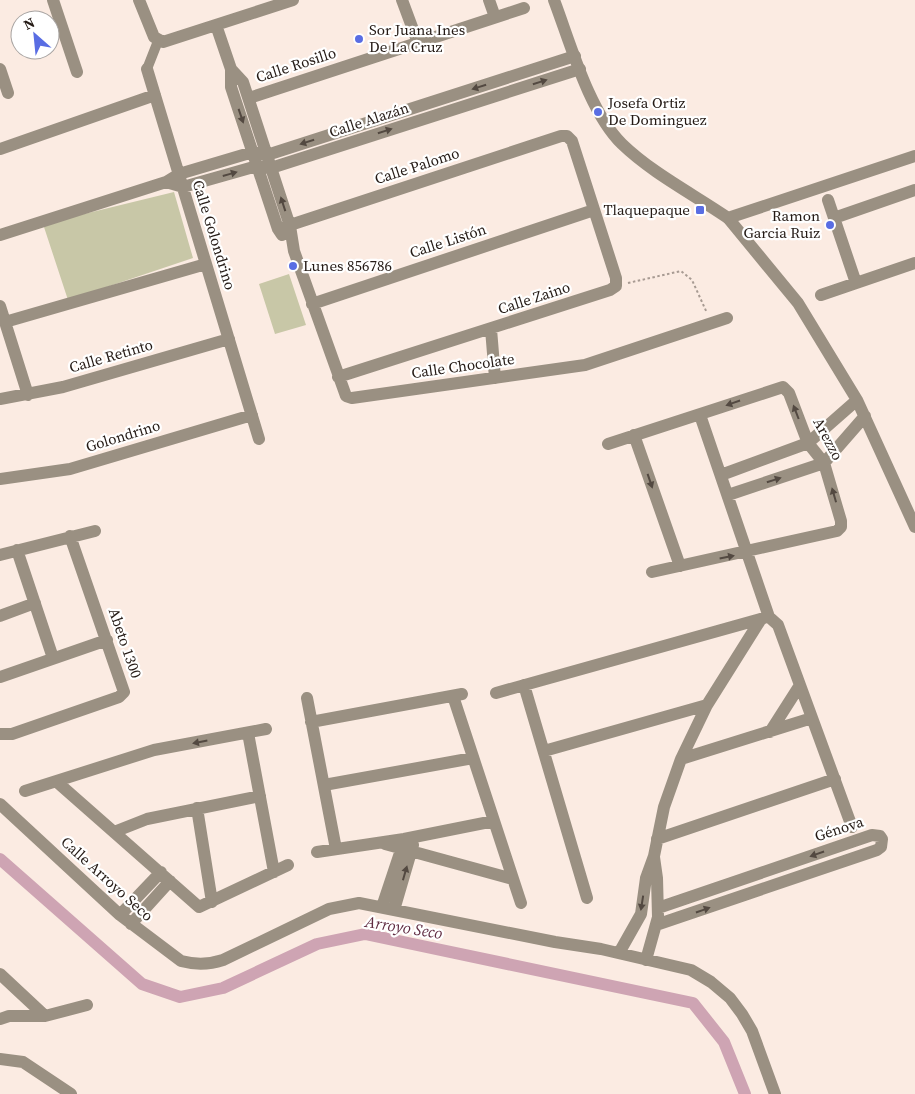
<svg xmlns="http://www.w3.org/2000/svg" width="915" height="1094" font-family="'Source Serif 4',serif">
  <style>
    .green { fill: #c8c7a7 }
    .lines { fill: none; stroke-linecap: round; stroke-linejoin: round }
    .canal { stroke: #cea4b3; stroke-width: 12 }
    .path { stroke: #a79a92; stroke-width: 2; stroke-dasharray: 2.5 2.5; stroke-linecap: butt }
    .pedestrian { stroke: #9a9082; stroke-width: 10 }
    .minor { stroke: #9a9082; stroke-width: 12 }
    .tertiary { stroke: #9a9082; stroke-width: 12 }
    .oneway { fill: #534941 }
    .poi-dot { fill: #596de3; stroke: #fff; stroke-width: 2 }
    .labels { text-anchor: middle; stroke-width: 4.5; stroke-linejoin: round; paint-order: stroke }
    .poi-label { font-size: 15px; fill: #241a15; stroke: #fff; text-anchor: start }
    .street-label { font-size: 15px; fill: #241a15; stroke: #fff }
    .water-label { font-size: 16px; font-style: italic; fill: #5f2a40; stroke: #fff }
  </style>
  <rect width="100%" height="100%" fill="#fbebe2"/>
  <!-- green -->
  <path class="green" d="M174 192 193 258 68 300 43 224Z
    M289 274 306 325 275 334 259 284Z"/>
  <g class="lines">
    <!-- canal -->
    <path class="canal" d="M0 859 142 984 180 997 223 988 317 944 365 934 693 1003 724 1042 745 1094"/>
    <!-- path -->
    <path class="path" d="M628 283 681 271 692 280 707 313"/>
    <!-- pedestrian -->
    <path class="pedestrian" d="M147 69 158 41"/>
    <!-- minor -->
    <path class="minor" d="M53 0 77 72
      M139 0 154 37 163 42 293 0
      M402 0 418 43
      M489 0 495 17
      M216 25 231 69V87L278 229 282 235
      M0 69 8 93
      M147 69 259 439
      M231 69 243 82 290 226 294 251 346 396 352 398 585 365 727 318
      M249 98 524 8
      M0 149 155 95
      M166 182 183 187 257 166 271 168 580 69
      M828 200 856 283
      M728 218 798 303 857 400 915 527
      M834 218 915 190
      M278 229 561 136H567L572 141 616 278V286L610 290 338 377
      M0 235 166 182 179 174 253 152 267 155 575 56
      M821 295 915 263
      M312 304 594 210
      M0 306 28 395
      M5 322 206 264
      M491 329 495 378
      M0 399 63 387 229 339
      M700 415 769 617 778 625 852 827
      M634 435 680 566
      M608 444 783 387 789 393 808 443 824 463 841 521V527L837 531 652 572
      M721 475 808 443 857 400
      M0 479 70 469 252 415
      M728 495 824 463 865 416
      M17 550 53 658
      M0 555 95 531
      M0 616 35 603
      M0 677 107 640
      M524 685 587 898
      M496 693 764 618
      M453 696 521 903
      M307 698 336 849
      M311 722 462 694
      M770 732 800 685
      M248 733 274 872
      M0 734H12L119 697 124 692 70 536
      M544 751 707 705
      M681 759 812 718
      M57 782 199 907 288 865
      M324 785 473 758
      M25 791 154 750 266 729
      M0 804 120 915 181 961C196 965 208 965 223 960L329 909 359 903 555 942 601 949 691 970 711 982 730 998 742 1014 752 1031 775 1094
      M197 808 212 902
      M114 832 147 819 260 796
      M657 839 835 779
      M385 844 513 879
      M317 852 404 839 494 821
      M382 907 404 841
      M394 910 413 845
      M120 915 161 872
      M131 924 170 881
      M656 925 877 850 881 847 882 839 880 836 872 835 658 908
      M619 953 641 914 646 878 654 856 664 807 681 759 707 705 761 619
      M646 960 658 917 657 878 654 857
      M0 974 45 1016
      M0 1019 9 1016H45L87 1005
      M0 1059 23 1062 71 1094"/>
    <!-- tertiary -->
    <path class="tertiary" d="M554 0C570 42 589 112 622 144 652 173 693 194 728 218L915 156"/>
  </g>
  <!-- one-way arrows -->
  <defs><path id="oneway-solid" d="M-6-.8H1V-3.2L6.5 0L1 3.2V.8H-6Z" transform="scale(1.25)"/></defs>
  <g class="oneway">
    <use href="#oneway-solid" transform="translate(540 82) rotate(-18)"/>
    <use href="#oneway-solid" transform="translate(479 87) rotate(162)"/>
    <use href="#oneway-solid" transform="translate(241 116) rotate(71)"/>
    <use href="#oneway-solid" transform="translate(385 131) rotate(-18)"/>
    <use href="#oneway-solid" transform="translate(307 142) rotate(162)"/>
    <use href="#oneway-solid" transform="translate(230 174) rotate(-16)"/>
    <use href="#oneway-solid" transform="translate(283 204) rotate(-108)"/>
    <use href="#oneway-solid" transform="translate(733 403) rotate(161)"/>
    <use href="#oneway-solid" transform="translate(796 412) rotate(-111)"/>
    <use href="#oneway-solid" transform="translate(774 480) rotate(-18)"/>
    <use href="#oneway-solid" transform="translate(650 481) rotate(71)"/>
    <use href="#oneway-solid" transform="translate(834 495) rotate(-106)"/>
    <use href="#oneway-solid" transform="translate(727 557) rotate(-11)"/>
    <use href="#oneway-solid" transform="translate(200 742) rotate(169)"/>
    <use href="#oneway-solid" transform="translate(817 854) rotate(161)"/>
    <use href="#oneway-solid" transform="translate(405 873) rotate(-74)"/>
    <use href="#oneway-solid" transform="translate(642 903) rotate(99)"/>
    <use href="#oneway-solid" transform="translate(703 910) rotate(-19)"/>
  </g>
  <!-- markers -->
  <g class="poi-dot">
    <circle cx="359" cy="39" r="5"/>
    <circle cx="598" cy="112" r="5"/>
    <rect x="695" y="205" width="10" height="10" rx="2.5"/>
    <circle cx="830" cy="225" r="5"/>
    <circle cx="293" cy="266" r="5"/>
  </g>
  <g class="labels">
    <!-- poi labels -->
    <g class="poi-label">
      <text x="369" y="35">Sor Juana Ines<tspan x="369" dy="17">De La Cruz</tspan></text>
      <text x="608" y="108">Josefa Ortiz<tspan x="608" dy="17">De Dominguez</tspan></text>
      <text x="690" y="215" text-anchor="end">Tlaquepaque</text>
      <text x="820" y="221" text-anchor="end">Ramon<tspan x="820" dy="17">Garcia Ruiz</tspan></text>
      <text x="303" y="271">Lunes 856786</text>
    </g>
    <!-- street labels -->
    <g class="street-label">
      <text transform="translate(296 65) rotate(-18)" y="5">Calle Rosillo</text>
      <text transform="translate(369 120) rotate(-18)" y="5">Calle Alazán</text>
      <text transform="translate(417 166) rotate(-18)" y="5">Calle Palomo</text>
      <text transform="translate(214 235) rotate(73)" y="5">Calle Golondrino</text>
      <text transform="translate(448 241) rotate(-18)" y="5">Calle Listón</text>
      <text transform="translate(534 298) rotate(-18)" y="5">Calle Zaino</text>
      <text transform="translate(111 356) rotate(-16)" y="5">Calle Retinto</text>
      <text transform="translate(463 366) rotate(-8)" y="5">Calle Chocolate</text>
      <text transform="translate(123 436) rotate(-17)" y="5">Golondrino</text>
      <text transform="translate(828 439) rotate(62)" y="5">Arezzo</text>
      <text transform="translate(125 643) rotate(71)" y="5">Abeto 1300</text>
      <text transform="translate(839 829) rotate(-18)" y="5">Génova</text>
      <text transform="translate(107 879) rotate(42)" y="5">Calle Arroyo Seco</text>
    </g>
    <!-- water labels -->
    <g class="water-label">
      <text transform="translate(404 927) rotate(9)" y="6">Arroyo Seco</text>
    </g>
  </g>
  <!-- north arrow -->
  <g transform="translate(35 35) rotate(333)"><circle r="24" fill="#ffffff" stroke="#a7a3a1"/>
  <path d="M0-4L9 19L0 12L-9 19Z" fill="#596de3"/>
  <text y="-8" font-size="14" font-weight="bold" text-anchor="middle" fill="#241a15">N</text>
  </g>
</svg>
